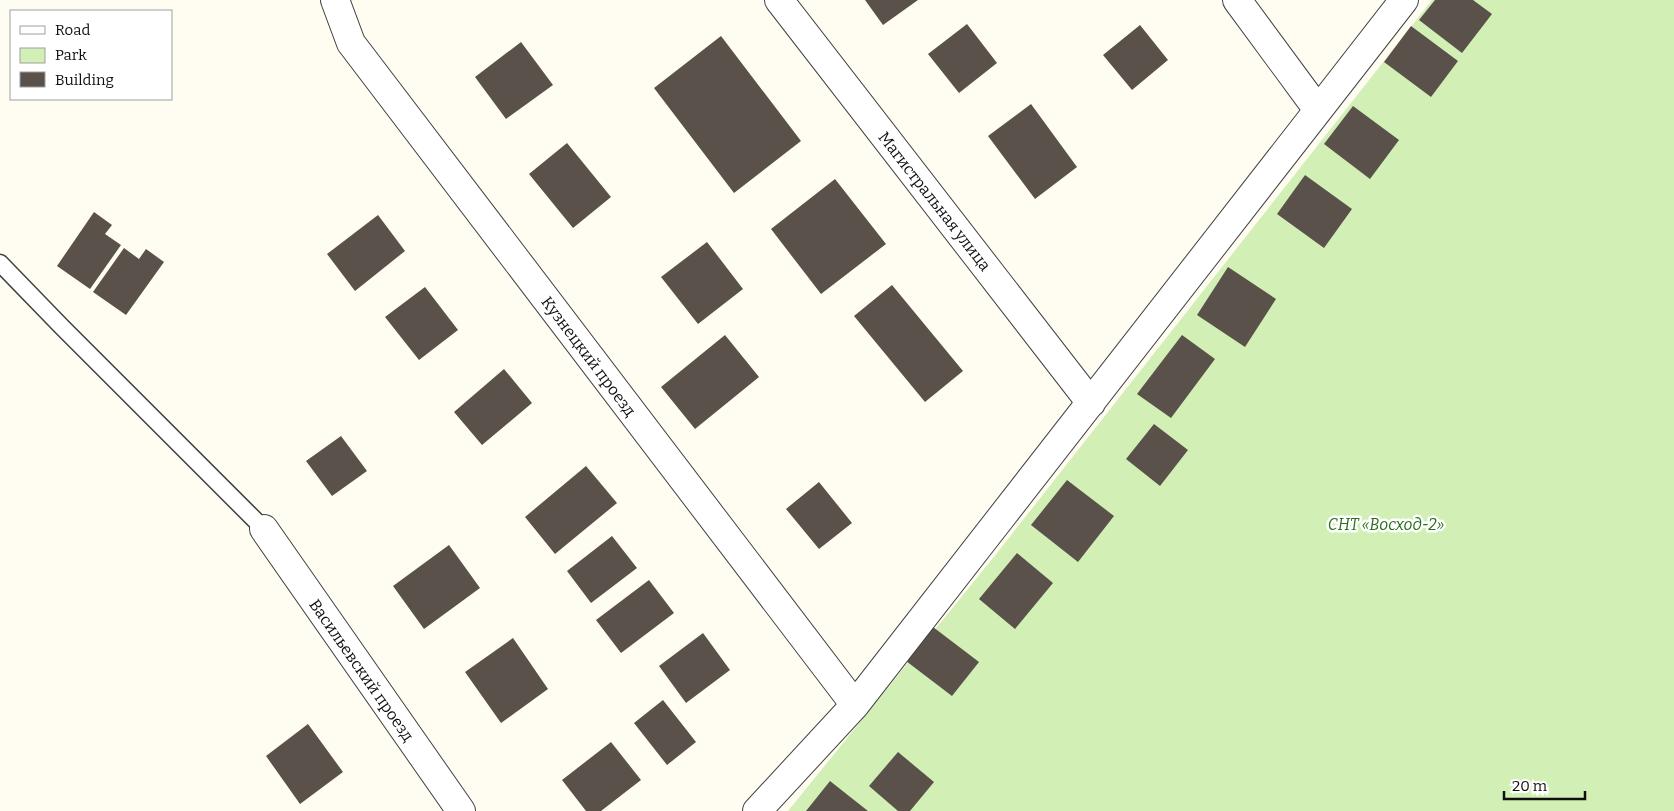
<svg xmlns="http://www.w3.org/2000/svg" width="1674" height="811" font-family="Bitter,serif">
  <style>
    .green { fill: #d2efb6 }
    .building { fill: #5a514a }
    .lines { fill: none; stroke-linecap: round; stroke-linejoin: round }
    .lane-casing { stroke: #424242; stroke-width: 19 }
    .street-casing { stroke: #424242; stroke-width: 30 }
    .lane { stroke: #fff; stroke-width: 16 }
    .street { stroke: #fff; stroke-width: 28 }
    .labels { text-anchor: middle; stroke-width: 5; stroke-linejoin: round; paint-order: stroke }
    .street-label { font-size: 16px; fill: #0f0f0f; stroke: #fff }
    .park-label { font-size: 16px; font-style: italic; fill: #286f18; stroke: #fff }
  </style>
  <rect width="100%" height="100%" fill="#fffdf2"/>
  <!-- green -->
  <path class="green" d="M1432 0H1674V811H788L997 553Z"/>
  <!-- building -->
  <path class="building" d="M865 0H918L883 25Z
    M1435 0H1473L1492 14 1462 53 1419 20Z
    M967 24 997 63 959 93 928 54Z
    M1140 25 1168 60 1132 90 1103 55Z
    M1411 26 1458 61 1431 97 1384 62Z
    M721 36 801 141 734 193 654 88Z
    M521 42 553 85 506 119 475 77Z
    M1031 104 1077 167 1035 199 988 136Z
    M1353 106 1399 140 1370 179 1324 144Z
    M567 143 611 197 573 228 529 174Z
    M1305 175 1352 209 1324 248 1277 214Z
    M835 179 886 244 821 294 771 229Z
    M94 212 112 225 105 234 121 245 90 289 57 266Z
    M378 215 405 251 355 291 327 254Z
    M707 242 743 289 698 324 661 277Z
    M124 248 139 259 146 249 164 262 126 315 93 292Z
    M1228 267 1276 299 1245 347 1197 315Z
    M892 285 963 371 925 402 854 316Z
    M425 287 458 330 419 360 385 317Z
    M725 335 759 377 695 429 661 387Z
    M1182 335 1215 359 1171 418 1137 394Z
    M504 369 532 403 482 445 454 412Z
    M1154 424 1188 450 1160 486 1126 459Z
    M341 436 367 471 332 496 306 461Z
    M586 466 617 503 555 554 525 517Z
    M1067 480 1114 516 1078 562 1031 525Z
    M819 482 852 523 819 549 786 509Z
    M612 536 637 568 591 603 567 571Z
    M449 545 480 588 424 629 393 586Z
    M1017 553 1053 583 1015 629 979 599Z
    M649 580 674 613 621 653 596 620Z
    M933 627 979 662 952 696 906 661Z
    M703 633 730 670 686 703 659 666Z
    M513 638 548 689 501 723 465 672Z
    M663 700 696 742 667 765 634 723Z
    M308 724 343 772 300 804 266 756Z
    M611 742 641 780 601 811H586L562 780Z
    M898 752 934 782 910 811H898L869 786Z
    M830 781 868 811H806Z"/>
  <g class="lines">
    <defs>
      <path id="lane" d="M0 263 62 327 264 529"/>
      <path id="street" d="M335 0 351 43 855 705
        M779 0 1091 403
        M1237 0 1318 110
        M264 529 461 811
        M757 811 855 705 1404 0"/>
    </defs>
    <!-- lane casing -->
    <use href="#lane" class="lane-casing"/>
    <!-- street casing -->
    <use href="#street" class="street-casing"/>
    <!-- lane -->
    <use href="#lane" class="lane"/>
    <!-- street -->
    <use href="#street" class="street"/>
  </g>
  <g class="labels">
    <!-- street labels -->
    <g class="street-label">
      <text transform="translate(935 201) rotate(52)" y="6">Магистральная улица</text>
      <text transform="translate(589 356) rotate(53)" y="6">Кузнецкий проезд</text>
      <text transform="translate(362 670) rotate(55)" y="6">Васильевский проезд</text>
    </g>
    <!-- park labels -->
    <g class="park-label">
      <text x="1386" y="530">СНТ «Восход-2»</text>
    </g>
  </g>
  <!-- legend -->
  <rect x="10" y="10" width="162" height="90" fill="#ffffff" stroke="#9f9f9f"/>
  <rect x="20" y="26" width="25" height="8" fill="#ffffff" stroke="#9f9f9f"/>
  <text x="55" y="35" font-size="15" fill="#0f0f0f">Road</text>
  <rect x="20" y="48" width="25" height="15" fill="#d2efb6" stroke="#9f9f9f"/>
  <text x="55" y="60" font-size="15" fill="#0f0f0f">Park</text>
  <rect x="20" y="72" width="25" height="15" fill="#5a514a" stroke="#9f9f9f"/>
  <text x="55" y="85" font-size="15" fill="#0f0f0f">Building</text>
  <!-- scale -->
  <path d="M1504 791v8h81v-8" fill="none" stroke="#0f0f0f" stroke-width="2.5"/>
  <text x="1512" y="791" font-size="15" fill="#0f0f0f" stroke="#ffffff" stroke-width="4" paint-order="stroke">20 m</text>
</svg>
